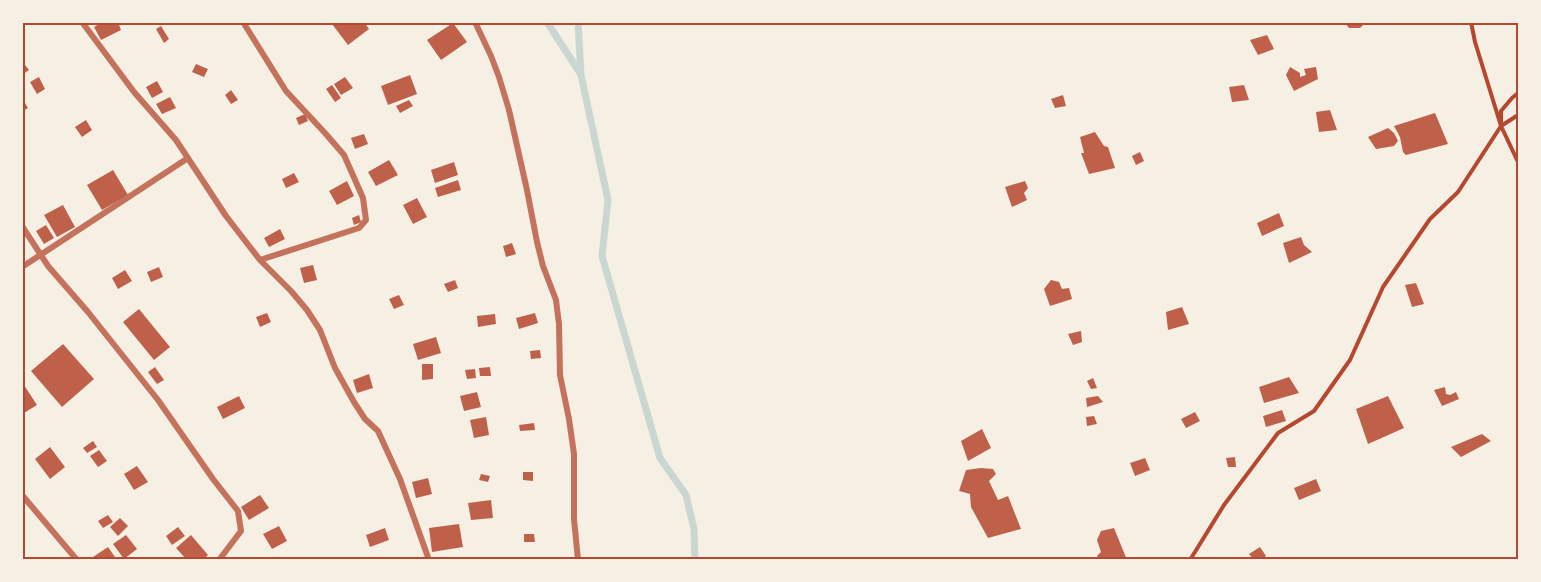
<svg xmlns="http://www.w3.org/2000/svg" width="1541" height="582" font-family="Arial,sans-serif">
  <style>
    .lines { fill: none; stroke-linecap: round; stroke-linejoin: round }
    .stream { stroke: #c9d6d2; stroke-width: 7 }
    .building { fill: #bf614a }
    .path { stroke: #b5482f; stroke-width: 4 }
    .minor { stroke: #c5725c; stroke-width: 6 }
    .neatline { fill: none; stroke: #b5482f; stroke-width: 2 }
  </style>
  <rect width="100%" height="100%" fill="#f6efe4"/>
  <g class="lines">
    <!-- stream -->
    <path class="stream" d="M547 22 580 73
      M578 22 581 75 608 200 602 256 660 458 686 495 694 529 695 560"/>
  </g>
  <!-- building -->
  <path class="building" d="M103 22H118L121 30 101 40 94 27Z
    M335 22H364L369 29 348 45 332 24Z
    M1344 22H1366L1360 28H1349Z
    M453 23 467 42 441 60 427 40Z
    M161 26 169 39 164 43 156 29Z
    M1267 35 1274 49 1258 55 1250 40Z
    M22 61 29 70 22 75Z
    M196 64 208 69 204 77 192 72Z
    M1290 67 1300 73V77L1306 75 1304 69 1316 67 1318 79 1294 91 1286 75Z
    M410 75 417 94 388 105 381 86Z
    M39 77 45 89 37 94 30 82Z
    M345 77 353 88 341 95 334 84Z
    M157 81 163 92 152 98 146 87Z
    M332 85 341 98 335 102 326 89Z
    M1244 85 1249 100 1232 102 1229 87Z
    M231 90 238 100 231 104 225 95Z
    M1063 95 1066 106 1055 108 1051 99Z
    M170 97 176 108 162 114 156 104Z
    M22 98 28 108 23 111 22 109Z
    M409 100 413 106 400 113 396 106Z
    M1330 110 1337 130 1319 132 1316 112Z
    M1435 113 1448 144 1406 155 1403 152 1400 137 1394 126Z
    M305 114 308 121 299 125 296 118Z
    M86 120 92 130 82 137 75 127Z
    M1388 128 1394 133 1398 141 1394 146 1376 149 1368 137Z
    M1095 132 1104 146 1108 147 1115 168 1089 174 1081 153H1084L1080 137Z
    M364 134 368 144 355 149 351 138Z
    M1140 152 1144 161 1136 165 1132 156Z
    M389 160 398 175 376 186 368 172Z
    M454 162 458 175 435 183 431 170Z
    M113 170 128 195 102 210 87 185Z
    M294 173 299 182 286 188 282 179Z
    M458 180 461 190 438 197 435 188Z
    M347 181 354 196 337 205 329 191Z
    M1025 181 1028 188 1024 193 1027 200 1012 207 1005 187Z
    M417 198 427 217 413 224 403 205Z
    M63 205 75 227 57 237 44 215Z
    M1279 213 1284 226 1262 236 1257 223Z
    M359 215 361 222 354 225 352 218Z
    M46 225 54 238 44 244 36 231Z
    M280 229 285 239 269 247 264 238Z
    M1301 237 1304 245 1312 252 1289 263 1283 243Z
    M512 243 516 254 506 257 503 246Z
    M313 265 317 280 304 283 300 268Z
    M159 267 163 277 151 282 147 272Z
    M125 270 132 281 118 289 112 278Z
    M455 280 458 288 448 292 444 284Z
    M1051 280 1059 282 1062 289 1069 288 1072 299 1050 306 1044 289Z
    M1416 283 1424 304 1412 307 1405 285Z
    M399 295 404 305 394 309 389 299Z
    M1182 307 1189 324 1168 330 1166 312Z
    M139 309 170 347 154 360 123 322Z
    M267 313 271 322 260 327 256 317Z
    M535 313 538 323 519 329 516 318Z
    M495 314 496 324 478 327 477 316Z
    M1081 331 1082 342 1073 345 1068 334Z
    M436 337 441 353 418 360 413 344Z
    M63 344 94 379 62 407 31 371Z
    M540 350 541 358 531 359 530 351Z
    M422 364H433V379L422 380Z
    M155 367 164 380 157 384 148 372Z
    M490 367 491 376H480L479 368Z
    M475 369 476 378 467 379 465 370Z
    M369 374 373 388 357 393 353 380Z
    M1289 377 1299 393 1264 403 1259 387Z
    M1093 378 1097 388 1091 389 1087 381Z
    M22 382 37 405 24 413 22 411Z
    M1445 387 1446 394 1450 395 1456 392 1459 399 1442 406 1434 390Z
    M477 392 481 407 464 411 460 396Z
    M239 396 245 408 223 419 217 407Z
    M1098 396 1103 402 1087 407 1086 398Z
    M1388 396 1404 428 1368 444 1356 409Z
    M1282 410 1286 421 1266 427 1263 416Z
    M1195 412 1200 421 1186 428 1181 419Z
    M1094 416 1097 424 1087 426 1086 417Z
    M486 417 489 435 474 438 470 420Z
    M534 423 535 430 520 431 519 425Z
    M982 429 991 448 968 461 961 441Z
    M1482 434 1491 441 1461 457 1451 447Z
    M93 441 97 447 87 453 83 448Z
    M50 447 65 467 50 479 35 459Z
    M99 450 107 461 98 467 90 456Z
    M1235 457 1236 467H1228L1226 458Z
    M1145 458 1150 470 1135 476 1130 463Z
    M137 466 148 482 134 490 124 474Z
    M981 468 993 469 996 474 989 481 998 500 1008 496 1021 529 988 538 971 507 970 494 959 491 966 470Z
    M523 472H533V481L523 480Z
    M481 474 490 476 488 482 479 480Z
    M428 478 432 494 416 498 412 482Z
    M1316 479 1321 491 1299 500 1294 488Z
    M260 495 269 508 249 520 241 507Z
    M491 500 493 518 471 520 468 503Z
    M108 515 113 522 103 528 98 521Z
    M120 518 128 526 118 536 110 527Z
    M459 524 463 547 432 552 429 528Z
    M279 526 287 541 272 549 263 534Z
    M178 527 185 536 172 545 166 536Z
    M385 528 389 540 370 547 366 535Z
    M1114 528 1127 560H1099L1097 556 1101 552 1097 540 1101 531Z
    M524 534H534L535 542H524Z
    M126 535 137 549 124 559 113 544Z
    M191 535 208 555 203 560H187L176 548Z
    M108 547 117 560H95L93 557Z
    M1260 547 1266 556 1261 560H1254L1249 554Z"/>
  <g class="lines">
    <!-- path -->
    <path class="path" d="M1471 22 1475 42 1501 126 1518 162
      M1501 126 1518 115
      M1190 560 1224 505 1278 433 1314 411 1350 360 1383 287 1430 219 1458 192 1501 126V111L1512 98 1518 93"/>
    <!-- minor -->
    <path class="minor" d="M82 22 134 92 176 140 226 216 260 260 291 291 307 310 320 330 335 368 354 402 365 419 378 431 400 479 429 560
      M243 22 286 91 325 133 344 155 363 198 366 220 359 228 260 260
      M475 22 491 56 499 77 509 110 527 190 537 242 543 266 556 300 559 324 560 375 569 419 574 454V519L578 560
      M22 226 48 266 88 312 158 400 213 479 238 511 241 531 219 560
      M22 267 188 158
      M22 495 77 560"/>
  </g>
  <!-- border -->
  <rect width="1541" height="582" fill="none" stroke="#f6efe4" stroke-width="48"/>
  <rect x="24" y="24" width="1493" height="534" class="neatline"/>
</svg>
